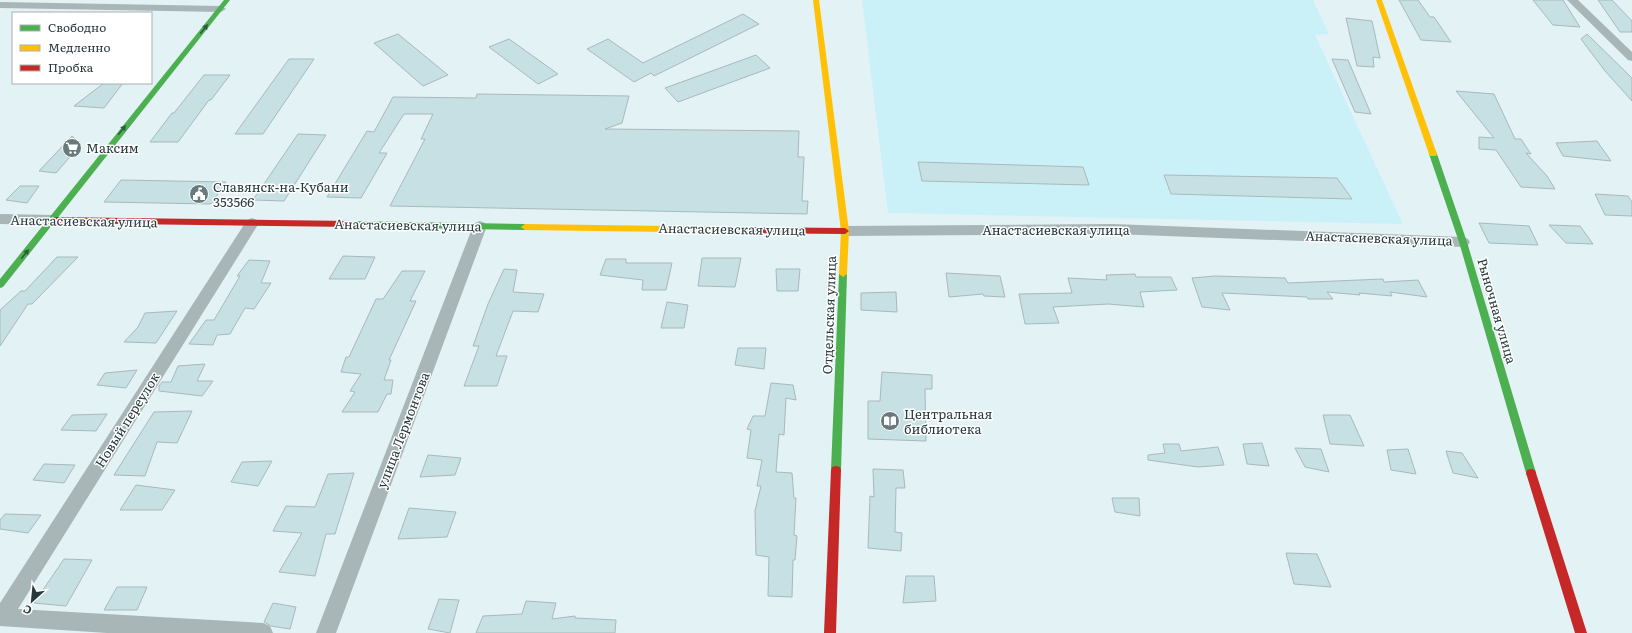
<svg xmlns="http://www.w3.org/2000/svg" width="1632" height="633" font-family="Literata,serif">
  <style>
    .built { fill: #cbf1f8 }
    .building { fill: #c6e0e4; stroke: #a9b9bb }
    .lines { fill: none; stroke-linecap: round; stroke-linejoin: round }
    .street { fill: #a9b6b8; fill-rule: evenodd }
    .fast { fill: #4caf50; fill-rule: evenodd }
    .slow { fill: #ffc107; fill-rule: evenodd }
    .jam { fill: #c62828; fill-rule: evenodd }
    .oneway { fill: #315c42 }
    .labels { text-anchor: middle; stroke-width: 3; stroke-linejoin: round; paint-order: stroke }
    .poi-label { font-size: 13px; fill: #26393c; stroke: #fff; text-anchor: start }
    .street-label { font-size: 13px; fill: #26393c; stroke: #fff }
  </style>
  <rect width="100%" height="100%" fill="#e3f2f4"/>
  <!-- built -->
  <path class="built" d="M862 0H1313L1329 34 1315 35 1403 224 888 213Z"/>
  <!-- building -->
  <path class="building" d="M1399 0H1418L1430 17H1434L1451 42 1421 40Z
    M1533 0H1563L1580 27 1553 25Z
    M1598 0H1612L1632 21V32H1620Z
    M743 14 759 24 654 76 651 73 634 82 587 49 608 39 643 63Z
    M1346 18 1372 21 1380 58 1373 57 1374 67 1357 66Z
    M398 34 448 75 423 86 374 43Z
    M1587 34 1632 78V101L1605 71 1581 39Z
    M509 39 558 74 538 84 489 47Z
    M756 55 770 68 678 102 665 88Z
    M289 59H314L263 134H235Z
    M1332 59 1348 60 1371 114 1355 112Z
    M204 75H230L211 100H209L178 142H150L172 113H174Z
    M104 83H123L104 108 74 106Z
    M1456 91 1494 94 1515 139H1521L1531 154 1526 153 1547 176 1555 189 1521 187 1496 150 1479 149V137L1494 138Z
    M477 94 629 96 622 123 605 129 799 131 798 157H804L802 201H808L807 214 390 206 425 139H421L433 114H404L379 153H387L361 198 327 197 367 131 374 132 393 97 476 98Z
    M298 134 326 135 284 201 253 200Z
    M72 136 81 144 56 173 39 171Z
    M1597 141 1611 161 1563 156 1556 143Z
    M918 162 1083 167 1089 185 922 181Z
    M1164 175 1337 178 1352 199 1171 194Z
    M121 180 226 182 211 204 104 202Z
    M20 186H39L27 203 6 200Z
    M1595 194 1628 196 1632 202V216L1605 215Z
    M1479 223 1529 226 1538 245 1489 243Z
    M1549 225 1580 226 1593 244 1566 243Z
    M343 256 375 257 365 279H329Z
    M57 257H78L32 304H28L0 346V310L21 291H25Z
    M702 258H741L735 287 698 286Z
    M606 259H626V263H672L666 290H642L643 280 600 275Z
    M249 260 270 261 261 283H271L254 309 245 308 230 334 217 335 213 345 189 344 206 320H214L240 276H237Z
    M504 269 517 270 513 292 544 294 538 312 513 311 496 356H507L497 386H464L479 346H473L488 304Z
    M776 269H800L798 291H777Z
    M402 271H425L410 301H416L389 360H391L384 380H393L391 394H387L378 412H342L355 392 350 391 361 374 341 372 346 357H349L376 299H383Z
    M946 273 1000 276 1005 297 984 296 983 294 949 297Z
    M1135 274 1136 277H1171L1177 290 1140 292 1144 307 1108 304 1053 307 1059 323 1025 324 1019 294 1072 293 1068 278 1107 280 1106 275Z
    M1215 276 1285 278 1288 283 1383 279 1384 282 1418 280 1427 297 1390 292 1392 296 1359 293 1360 295 1327 292 1333 299H1308L1307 297 1222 293 1230 310 1202 307 1192 278Z
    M896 292 897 312 861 310V293Z
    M667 302 688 305 684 328H661Z
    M177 311 156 343 124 342 138 327 145 313Z
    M738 348H766L764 369 735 365Z
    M205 364 197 381H213L202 396 159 391V386L162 382H171L178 366Z
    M137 370 126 388 97 385 105 373Z
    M882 372 932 375V389H925L926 441 868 439V401H880Z
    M771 383 793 385 796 400 786 398 784 435 779 434 776 472 792 473 794 498H796L794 535 797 536 795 560H793L792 597 768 596 769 557 756 555 755 511 761 486H757L762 460 747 458 751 430 747 429 753 416H765Z
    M192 411 177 443 157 442 145 476 114 475 154 412Z
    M107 414 96 431 61 430 72 415Z
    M1323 415H1350L1364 446 1330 444Z
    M1262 443 1269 466 1247 464 1243 444Z
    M1163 444H1179L1181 451 1218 447 1224 465 1198 467 1148 460V455L1165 453Z
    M1295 448 1321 449 1329 472 1305 467Z
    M1408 449 1416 474 1391 470 1387 450Z
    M1446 451 1462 453 1478 478 1453 473Z
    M428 455 461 458 455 475 420 477Z
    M272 461 258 486 231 482 242 462Z
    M44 464 75 465 64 483 33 480Z
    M873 469 903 470 905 488H896L895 532 902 533 901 551 868 548 870 496 874 497Z
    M354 473 335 534H326L315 576 279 572 302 533 273 531 286 506 315 507 328 474Z
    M136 485 175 490 162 510H120Z
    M1112 498H1139L1140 516 1115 512Z
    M409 508 456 512 447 537 398 539Z
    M5 514 41 515 28 533 0 529V520Z
    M1286 553 1317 554 1331 587 1294 584Z
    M64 559 92 560 66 606 34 603Z
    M906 576H934L936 601 903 603Z
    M117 587H147L137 610H104Z
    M439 599 459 600 450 633 428 629Z
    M526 601 556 603 552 619 575 616V618L616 620 615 633H476L483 616 522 614Z
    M273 603 296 607 290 629 271 626 264 622Z"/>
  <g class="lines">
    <!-- street -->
    <path class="street" d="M1567 0H1578L1632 52V61L1628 60Z
      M0 2 221 6 226 9 221 12 0 8Z
      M0 214 52 215 57 217 59 220 57 223 52 225 0 224Z
      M252 218 257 220 259 223 18 609 263 623 270 626 273 633H107L0 626V603L247 220Z
      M480 221 485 223 487 226 336 633H316L473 226 475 223Z
      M1113 224 1463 237 1468 239 1470 242 1468 245 1463 247 1113 234 845 236 840 234 838 231 840 228 845 226Z"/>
    <!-- fast -->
    <path class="fast" d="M224 0H230L3 287 0 288V279Z
      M1430 152H1436L1437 154 1467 242 1536 473 1535 476 1531 477 1527 476 1526 473 1459 242 1429 154Z
      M351 221 525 224 529 227 525 230 351 227 347 224Z
      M843 271 847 274 841 470 840 473 836 474 832 473 831 470 839 274Z"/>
    <!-- slow -->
    <path class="slow" d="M813 0H819L849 231 847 274 843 277 839 274 841 231Z
      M1376 0H1382L1437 154 1436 156H1430L1429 154Z
      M525 224 741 227 745 230 741 233 525 230 521 227Z"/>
    <!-- jam -->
    <path class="jam" d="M52 217 351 221 355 224 351 227 52 223 48 220Z
      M741 227 845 228 849 231 845 234 741 233 737 230Z
      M836 466 840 467 841 470 836 633H824L831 470 832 467Z
      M1531 469 1535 470 1536 473 1587 633H1575L1526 473 1527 470Z"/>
  </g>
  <!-- one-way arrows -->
  <defs><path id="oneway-solid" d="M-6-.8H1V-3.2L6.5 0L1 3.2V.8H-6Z"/></defs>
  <g class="oneway">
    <use href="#oneway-solid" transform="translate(204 29) rotate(-51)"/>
    <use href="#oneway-solid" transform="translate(122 130) rotate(-51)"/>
    <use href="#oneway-solid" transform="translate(25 254) rotate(-51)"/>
  </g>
  <!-- icons -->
  <defs>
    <symbol id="supermarket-disc" viewBox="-11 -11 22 22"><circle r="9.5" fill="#687a7c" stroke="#fff"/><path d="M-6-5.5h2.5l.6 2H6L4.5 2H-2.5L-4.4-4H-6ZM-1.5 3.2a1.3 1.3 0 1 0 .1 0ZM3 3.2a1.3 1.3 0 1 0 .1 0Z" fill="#fff"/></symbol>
    <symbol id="civic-disc" viewBox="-11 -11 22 22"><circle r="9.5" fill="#687a7c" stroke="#fff"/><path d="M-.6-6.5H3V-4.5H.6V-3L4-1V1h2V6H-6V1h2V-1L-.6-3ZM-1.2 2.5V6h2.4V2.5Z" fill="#fff"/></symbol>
    <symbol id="library-disc" viewBox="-11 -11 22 22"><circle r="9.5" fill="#687a7c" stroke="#fff"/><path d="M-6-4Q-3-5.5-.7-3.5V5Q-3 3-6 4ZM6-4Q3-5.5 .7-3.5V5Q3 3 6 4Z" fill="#fff"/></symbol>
  </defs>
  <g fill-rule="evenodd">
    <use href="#supermarket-disc" x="61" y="137" width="22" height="22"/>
    <use href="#civic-disc" x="188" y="183" width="22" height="22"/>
    <use href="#library-disc" x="879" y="410" width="22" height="22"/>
  </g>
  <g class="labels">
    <!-- poi labels -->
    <g class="poi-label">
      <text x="86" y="153">Максим</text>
      <text x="213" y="192">Славянск-на-Кубани<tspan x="213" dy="15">353566</tspan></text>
      <text x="904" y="419">Центральная<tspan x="904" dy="15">библиотека</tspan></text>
    </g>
    <!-- street labels -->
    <g class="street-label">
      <text transform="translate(84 221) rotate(1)" y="5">Анастасиевская улица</text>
      <text transform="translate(408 225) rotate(1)" y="5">Анастасиевская улица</text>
      <text transform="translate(732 229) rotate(1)" y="5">Анастасиевская улица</text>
      <text x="1056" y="235">Анастасиевская улица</text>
      <text transform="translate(1379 238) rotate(2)" y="5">Анастасиевская улица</text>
      <text transform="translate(1497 311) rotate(74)" y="5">Рыночная улица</text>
      <text transform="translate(829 315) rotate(-88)" y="5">Отдельская улица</text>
      <text transform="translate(127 420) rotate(-58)" y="5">Новый переулок</text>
      <text transform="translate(403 430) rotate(-69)" y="5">улица Лермонтова</text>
    </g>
  </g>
  <!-- legend -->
  <rect x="12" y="12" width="140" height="72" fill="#ffffff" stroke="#a8b0b1"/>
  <rect x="20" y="25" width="20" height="6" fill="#4caf50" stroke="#a8b0b1"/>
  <text x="48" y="32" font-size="12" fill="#26393c">Свободно</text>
  <rect x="20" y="45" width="20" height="6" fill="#ffc107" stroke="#a8b0b1"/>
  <text x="48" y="52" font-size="12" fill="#26393c">Медленно</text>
  <rect x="20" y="65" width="20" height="6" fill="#c62828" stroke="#a8b0b1"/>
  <text x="48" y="72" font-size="12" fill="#26393c">Пробка</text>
  <!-- north arrow -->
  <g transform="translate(32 601) rotate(207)" stroke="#ffffff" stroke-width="3" paint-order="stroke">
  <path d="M0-3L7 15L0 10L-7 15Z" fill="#26393c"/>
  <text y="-6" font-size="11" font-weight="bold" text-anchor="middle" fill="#26393c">С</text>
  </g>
</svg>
